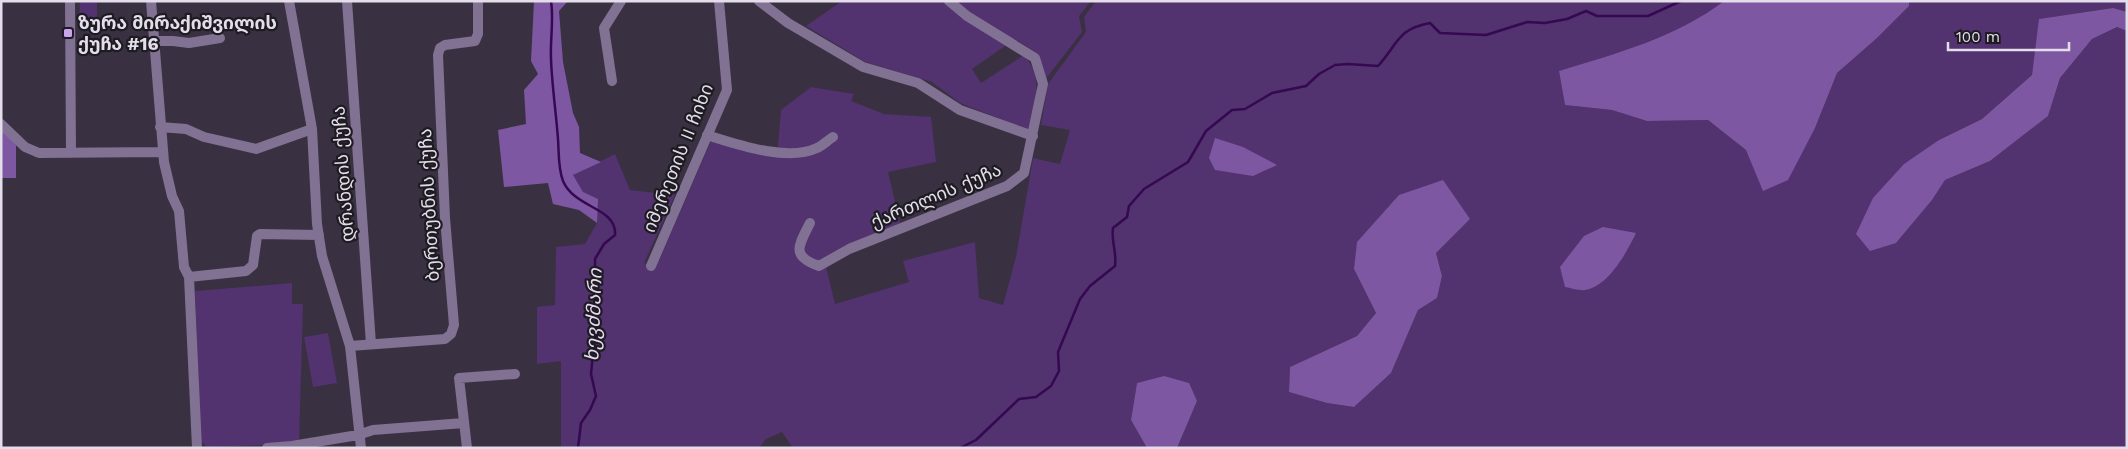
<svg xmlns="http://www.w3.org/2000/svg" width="2128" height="449" font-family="'Work Sans','Noto Sans Georgian',sans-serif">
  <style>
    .green { fill: #52326f; fill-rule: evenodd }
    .forest { fill: #7e57a2 }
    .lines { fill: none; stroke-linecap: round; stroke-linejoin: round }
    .stream { stroke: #350952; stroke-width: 2.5 }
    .minor { stroke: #817193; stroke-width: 10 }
    .poi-dot { fill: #c9a5ee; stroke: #1e1b22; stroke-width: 2 }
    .labels { text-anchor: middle; stroke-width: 4.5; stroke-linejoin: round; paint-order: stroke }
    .poi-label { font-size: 18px; font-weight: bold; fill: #e3dee9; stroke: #1e1b22; text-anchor: start }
    .street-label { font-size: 18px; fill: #e3dee9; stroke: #1e1b22 }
    .water-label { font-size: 19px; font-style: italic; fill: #e6dcf1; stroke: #1e1b22 }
  </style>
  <rect width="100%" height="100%" fill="#393141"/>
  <!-- green -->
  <path class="green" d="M80 1H97V22H79Z
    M842 1H1091L1079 16 1082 32 1045 80 1038 54 1015 39 972 69 981 83 1024 55C1045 80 1034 101 1028 130L960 103 932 82 865 62 806 26Z
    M1096 1H1724C1677 37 1615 54 1559 71L1565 105 1612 110 1647 121 1708 120 1746 150 1815 128 1837 73 1877 38 1909 6V1H2127V12L2113 8 2040 19 2032 75 1982 119 1939 140 1896 243 1932 200 1945 180 1990 161 2048 116 2060 78 2092 39 2117 27 2127 31V448H1177L1197 401 1164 376 1137 383 1131 420 1147 448H793L782 432 766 439 759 448H561V361L537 364V307L555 305 556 247 585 244 597 223 573 175 615 154 630 190 675 195 644 263 656 267 711 141 777 157 781 110 811 87 854 94 851 101 884 114 931 117 936 162 888 172 900 223 824 258 835 304 909 282 903 261 975 242 979 298 1003 305 1016 257 1033 158 1060 164 1070 130 1041 125 1048 84 1086 32 1084 17ZM1470 219 1436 253 1442 276 1437 298 1418 310 1391 373 1354 407 1327 403 1289 392 1290 367 1357 336 1376 313 1354 269Z
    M292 283V304H303L299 444 207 447 201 441 195 291Z
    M328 333 337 383 313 387 304 337Z"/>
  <!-- forest -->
  <path class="forest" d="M534 1H568L559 11 563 62 573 113 579 127 580 153 601 162 573 175 583 192 598 199 597 223 579 210 553 204 548 183 504 187 498 130 526 124 524 90 538 74 531 61Z
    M1724 1H1909V6L1877 38 1837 73 1815 128 1788 180 1763 191 1746 150 1708 120 1647 121 1612 110 1565 105 1559 71C1615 54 1677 37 1724 1Z
    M2113 8 2127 12V31L2117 27 2092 39 2060 78 2048 116 1990 161 1945 180 1932 200 1896 243 1870 251 1856 234 1873 198 1904 164 1939 140 1982 119 2032 75 2039 19Z
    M1 129 16 145V178H1Z
    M1215 138 1243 147 1277 165 1253 176 1215 170 1209 158Z
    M1443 180 1470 219 1436 253 1442 276 1437 298 1418 310 1391 373 1354 407 1327 403 1289 392 1290 367 1357 336 1376 313 1354 269 1357 242 1399 195Z
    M1603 227 1636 233C1627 252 1608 287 1585 290 1579 291 1571 288 1565 287L1560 267 1584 236Z
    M1164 376 1189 383 1197 401 1177 448H1147L1131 420 1137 383Z"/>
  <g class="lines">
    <!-- stream -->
    <path class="stream" d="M551 1C554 20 550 40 551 59 552 86 556 112 558 139 559 153 558 168 563 181 575 209 617 207 615 235L604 244 595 259 596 322 591 374 596 396 590 410 581 423 578 448
      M960 448 976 440 1019 399 1036 397 1051 386 1059 371 1058 352 1080 299 1090 286 1115 266C1117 252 1111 242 1113 228L1127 217 1129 206 1144 189 1188 162 1206 131 1232 110 1245 109 1272 93 1306 86 1319 74 1335 65 1348 64 1378 66C1398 44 1397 29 1430 23L1440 33 1486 35 1527 22 1545 23 1567 19 1586 11 1597 16H1648L1681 1"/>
    <!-- minor -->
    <path class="minor" d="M70 1 71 153
      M151 1 164 162 172 196 179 211 184 267 189 277 197 448
      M289 1 312 129 317 224 322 256 350 346 361 448
      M347 1 371 344
      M759 1 788 23 863 67 918 83 960 110 1033 136
      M154 41H173L189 43 220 38
      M612 81 604 28 621 1
      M1 124 25 147 39 153 162 152
      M160 127 186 129 204 137 256 149 312 129
      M707 135C736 144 787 162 817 148 822 146 828 140 833 137
      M810 223C799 245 790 256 819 266L849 249 1007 186 1024 173 1043 84 1035 58 967 16 949 1
      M651 266 727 90 719 1
      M189 277 246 271 253 265 257 236 260 234 319 235
      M350 346 445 339 451 334 454 325 445 218 438 55 440 48 445 45 475 41 478 34V1
      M267 448 292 446 358 435 373 430 464 423
      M467 448 459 378 515 374"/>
  </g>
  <!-- markers -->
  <rect class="poi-dot" x="63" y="28" width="10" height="10" rx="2.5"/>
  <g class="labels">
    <!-- poi labels -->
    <g class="poi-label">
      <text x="78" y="29">ზურა მირაქიშვილის<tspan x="78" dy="21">ქუჩა #16</tspan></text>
    </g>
    <!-- street labels -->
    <g class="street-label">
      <text transform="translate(678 158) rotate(-68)" y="6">იმერეთის II ჩიხი</text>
      <text transform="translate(343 174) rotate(-94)" y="6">დრანდის ქუჩა</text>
      <text transform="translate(936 196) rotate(-23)" y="6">ქართლის ქუჩა</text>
      <text transform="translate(429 205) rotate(-93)" y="6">ბერთუბნის ქუჩა</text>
    </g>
    <!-- water labels -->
    <g class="water-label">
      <text transform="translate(593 315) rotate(-88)" y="7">ხევძმარი</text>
    </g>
  </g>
  <!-- border -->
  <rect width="2128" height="449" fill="none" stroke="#e3dee9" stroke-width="5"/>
  <!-- scale -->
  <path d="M1948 42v8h121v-8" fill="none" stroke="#e3dee9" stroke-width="2.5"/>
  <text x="1956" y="42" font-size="15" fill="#e3dee9" stroke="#1e1b22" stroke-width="4" paint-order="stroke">100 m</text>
</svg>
